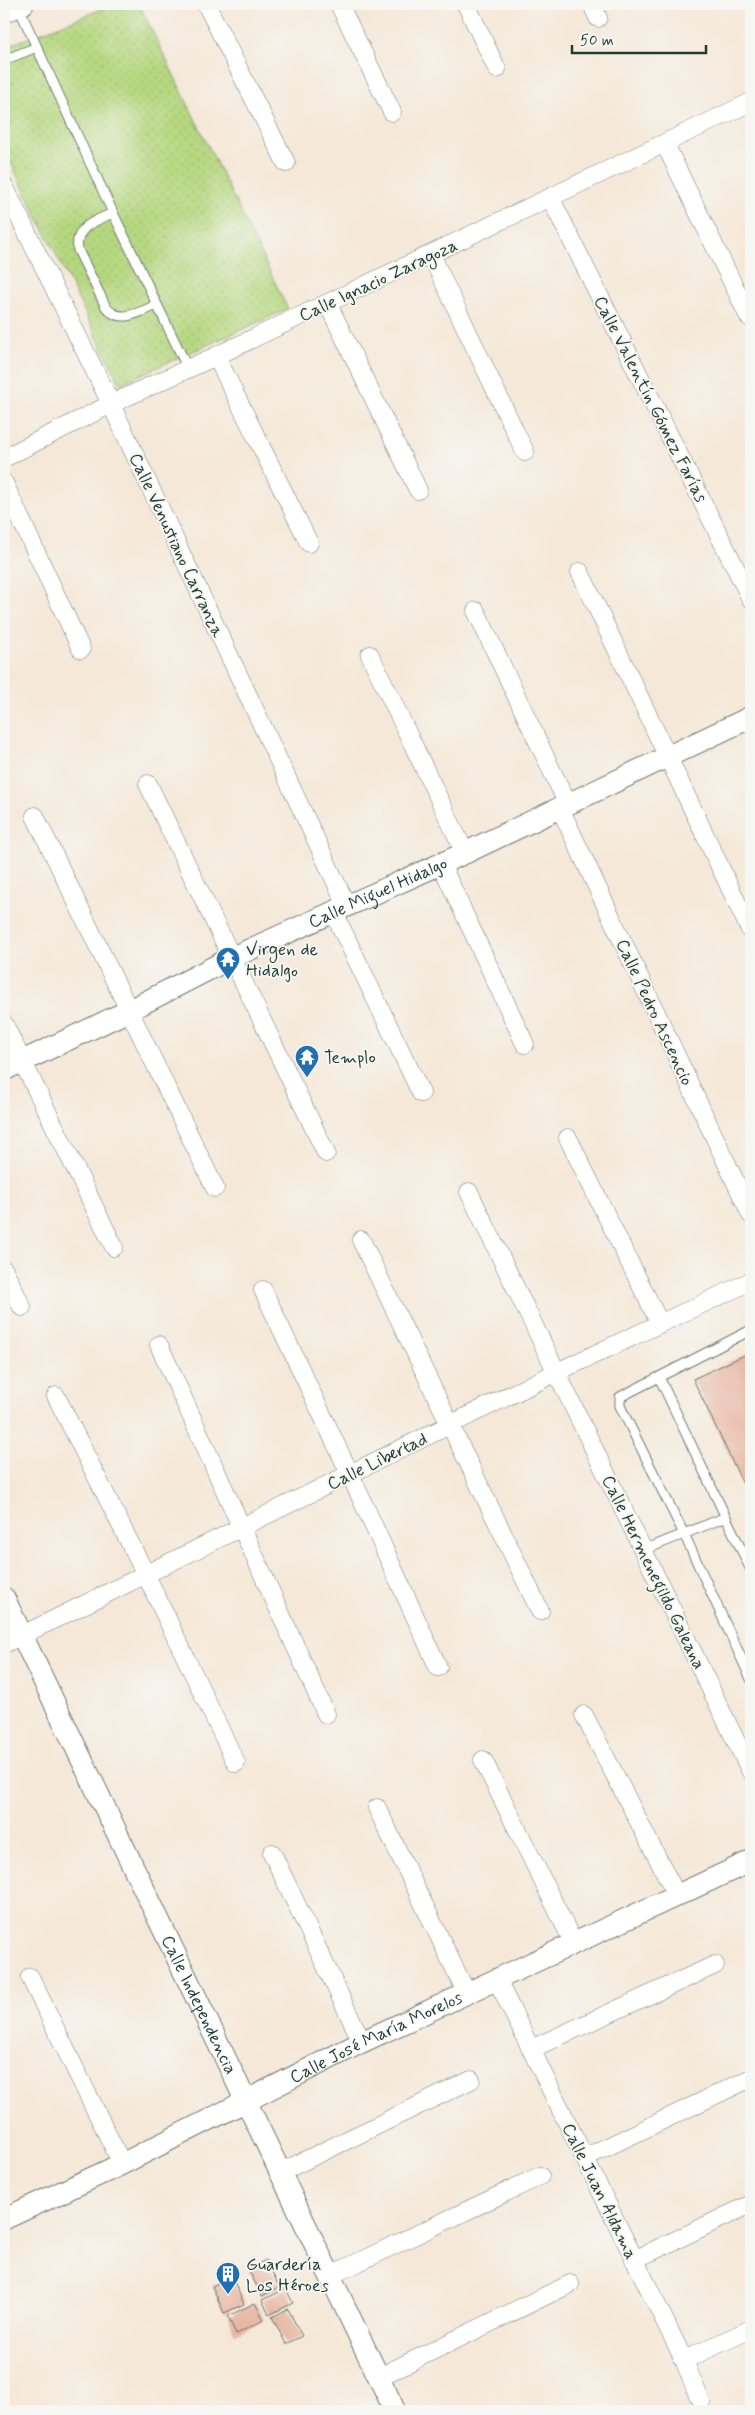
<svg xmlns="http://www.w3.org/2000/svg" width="755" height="2415" font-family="Mynerve,sans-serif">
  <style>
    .grass { fill: url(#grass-dots); stroke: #6a8a5a }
    .building { fill: #e7b7a4 }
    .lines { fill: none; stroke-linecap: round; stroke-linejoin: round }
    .service-casing { stroke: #6a796d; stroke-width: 11 }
    .minor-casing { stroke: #6a796d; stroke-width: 19 }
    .tertiary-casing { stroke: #6a796d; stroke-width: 23 }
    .service { stroke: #fff; stroke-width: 9 }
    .minor { stroke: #fff; stroke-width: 18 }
    .tertiary { stroke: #fff; stroke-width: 21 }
    .labels { text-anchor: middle; stroke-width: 4; stroke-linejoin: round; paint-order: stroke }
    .street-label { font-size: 18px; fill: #1f3d34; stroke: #f6f6f2 }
    .poi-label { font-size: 18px; fill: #1f3d34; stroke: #f6f6f2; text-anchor: start }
  </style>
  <defs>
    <pattern id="grass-dots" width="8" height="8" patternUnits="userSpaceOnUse" patternTransform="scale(1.25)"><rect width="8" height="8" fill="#b5d77f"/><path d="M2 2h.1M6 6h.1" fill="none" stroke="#9bb96e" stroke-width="1.8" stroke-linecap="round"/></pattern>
  </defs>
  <rect width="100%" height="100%" fill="#f6f6f2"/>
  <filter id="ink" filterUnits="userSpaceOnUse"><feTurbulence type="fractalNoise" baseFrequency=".02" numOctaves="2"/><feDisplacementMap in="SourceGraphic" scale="10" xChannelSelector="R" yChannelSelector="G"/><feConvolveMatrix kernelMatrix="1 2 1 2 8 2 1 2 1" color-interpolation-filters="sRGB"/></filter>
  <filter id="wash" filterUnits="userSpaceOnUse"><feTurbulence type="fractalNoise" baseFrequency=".0096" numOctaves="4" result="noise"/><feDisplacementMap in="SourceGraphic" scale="20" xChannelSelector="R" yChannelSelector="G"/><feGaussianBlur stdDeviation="1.12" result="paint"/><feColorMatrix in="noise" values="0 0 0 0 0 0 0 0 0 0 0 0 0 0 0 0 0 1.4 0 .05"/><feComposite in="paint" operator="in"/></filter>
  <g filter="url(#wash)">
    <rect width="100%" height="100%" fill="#f5e8d8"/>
    <!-- grass -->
    <path class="grass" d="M115 4H139L288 309 120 384 4 149V47Z"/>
    <g id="blocks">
      <!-- building -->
      <path class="building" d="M751 1352V1501L693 1379Z
        M266 2260 279 2287 262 2296 248 2269Z
        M232 2277 244 2304 224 2313 212 2286Z
        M286 2289 293 2303 269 2315 262 2300Z
        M255 2303 264 2320 236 2334 228 2316Z
        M288 2309 302 2336 286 2344 272 2317Z"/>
    </g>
  </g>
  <g filter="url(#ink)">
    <use href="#blocks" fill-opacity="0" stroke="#6a796d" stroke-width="1"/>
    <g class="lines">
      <defs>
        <path id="service" d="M18 6 113 213 188 369
          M4 60 37 47
          M113 213C95 221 74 227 78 250L106 307C120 325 139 312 157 305
          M751 1330 620 1397V1406L684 1534 751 1679
          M659 1377 751 1570
          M644 1550 726 1517"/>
        <path id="minor" d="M206 4 286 163
          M339 4 392 112
          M466 4 497 69
          M592 4 598 18
          M665 144 749 317
          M4 186 111 404 347 906
          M551 199 751 599
          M431 255 525 452
          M328 304 418 490
          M216 356 309 543
          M4 458 111 404 216 356 751 102
          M4 483 81 649
          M580 572 751 932
          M476 611 568 805
          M370 655 465 853
          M148 784 326 1153
          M560 808 751 1215
          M35 816 215 1188
          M441 864 525 1044
          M334 913 421 1093
          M4 1024 114 1247
          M568 1138 660 1324
          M469 1192 751 1772
          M361 1240 540 1611
          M4 1270 22 1307
          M263 1290 350 1474 438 1667
          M159 1345 326 1714
          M56 1396 146 1575 236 1763
          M4 1644 557 1372 751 1281
          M584 1715 677 1896
          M483 1760 574 1944
          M377 1808 467 1994
          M272 1853 362 2042
          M30 1977 122 2164
          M497 1980 684 2360 701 2402
          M531 2049 715 1965
          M584 2158 751 2078
          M279 2173 471 2080
          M634 2260 751 2204
          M329 2276 540 2176
          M684 2360 751 2329
          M379 2377 570 2284"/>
        <g id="tertiary">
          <path d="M4 12 23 4"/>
          <path id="s1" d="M4 1070 128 1011 233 957 465 853 751 717"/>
          <path id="s2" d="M4 1598 395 2411"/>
          <path id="s3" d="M4 2219 122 2164 362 2042 751 1861"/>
        </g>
      </defs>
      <!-- service casing -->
      <use href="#service" class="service-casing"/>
      <!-- minor casing -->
      <use href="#minor" class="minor-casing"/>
      <!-- tertiary casing -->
      <use href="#tertiary" class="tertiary-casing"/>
      <!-- service -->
      <use href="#service" class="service"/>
      <!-- minor -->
      <use href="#minor" class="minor"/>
      <!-- tertiary -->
      <use href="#tertiary" class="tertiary"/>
    </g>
  </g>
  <!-- icons -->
  <defs>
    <symbol id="temple-pin" viewBox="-11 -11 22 30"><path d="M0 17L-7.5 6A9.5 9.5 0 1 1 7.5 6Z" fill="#1f6fb2" stroke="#f6f6f2"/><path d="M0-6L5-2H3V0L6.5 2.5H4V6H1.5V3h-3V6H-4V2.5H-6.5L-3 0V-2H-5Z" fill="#fff"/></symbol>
    <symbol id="building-pin" viewBox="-11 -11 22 30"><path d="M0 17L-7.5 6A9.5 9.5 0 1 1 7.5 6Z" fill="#1f6fb2" stroke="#f6f6f2"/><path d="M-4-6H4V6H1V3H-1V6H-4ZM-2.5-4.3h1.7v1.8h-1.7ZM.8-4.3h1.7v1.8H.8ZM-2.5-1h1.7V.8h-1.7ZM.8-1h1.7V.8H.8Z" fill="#fff"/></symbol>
  </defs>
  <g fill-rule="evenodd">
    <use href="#temple-pin" x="214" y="945" width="28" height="38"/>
    <use href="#temple-pin" x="293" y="1043" width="28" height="38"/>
    <use href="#building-pin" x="214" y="2260" width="28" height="38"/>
  </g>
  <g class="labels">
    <!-- street labels -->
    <g class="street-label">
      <text transform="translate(378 280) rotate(-25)" y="6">Calle Ignacio Zaragoza</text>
      <text transform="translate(651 399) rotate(63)" y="6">Calle Valentín Gómez Farías</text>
      <text transform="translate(177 545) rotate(65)" y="6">Calle Venustiano Carranza</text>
      <text dy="6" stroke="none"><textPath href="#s1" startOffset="414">Calle Miguel Hidalgo</textPath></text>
      <text transform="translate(655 1012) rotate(65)" y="6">Calle Pedro Ascencio</text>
      <text transform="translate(377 1461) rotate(-26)" y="6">Calle Libertad</text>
      <text transform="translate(654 1572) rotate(64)" y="6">Calle Hermenegildo Galeana</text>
      <text dy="6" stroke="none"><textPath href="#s2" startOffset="451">Calle Independencia</textPath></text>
      <text dy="6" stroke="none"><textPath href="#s3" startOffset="414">Calle José María Morelos</textPath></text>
      <text transform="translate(600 2191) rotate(64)" y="6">Calle Juan Aldama</text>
    </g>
    <!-- poi labels -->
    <g class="poi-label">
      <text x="246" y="955">Virgen de<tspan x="246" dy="21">Hidalgo</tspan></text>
      <text x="324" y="1063">Templo</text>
      <text x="246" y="2270">Guardería<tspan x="246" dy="21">Los Héroes</tspan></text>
    </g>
  </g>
  <!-- margin -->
  <rect width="755" height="2415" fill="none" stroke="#f6f6f2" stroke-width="20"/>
  <!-- scale -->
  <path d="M572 45v8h134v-8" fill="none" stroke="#1f3d34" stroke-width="2.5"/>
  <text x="580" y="45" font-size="15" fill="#1f3d34" stroke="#f6f6f2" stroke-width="4" paint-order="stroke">50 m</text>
</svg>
